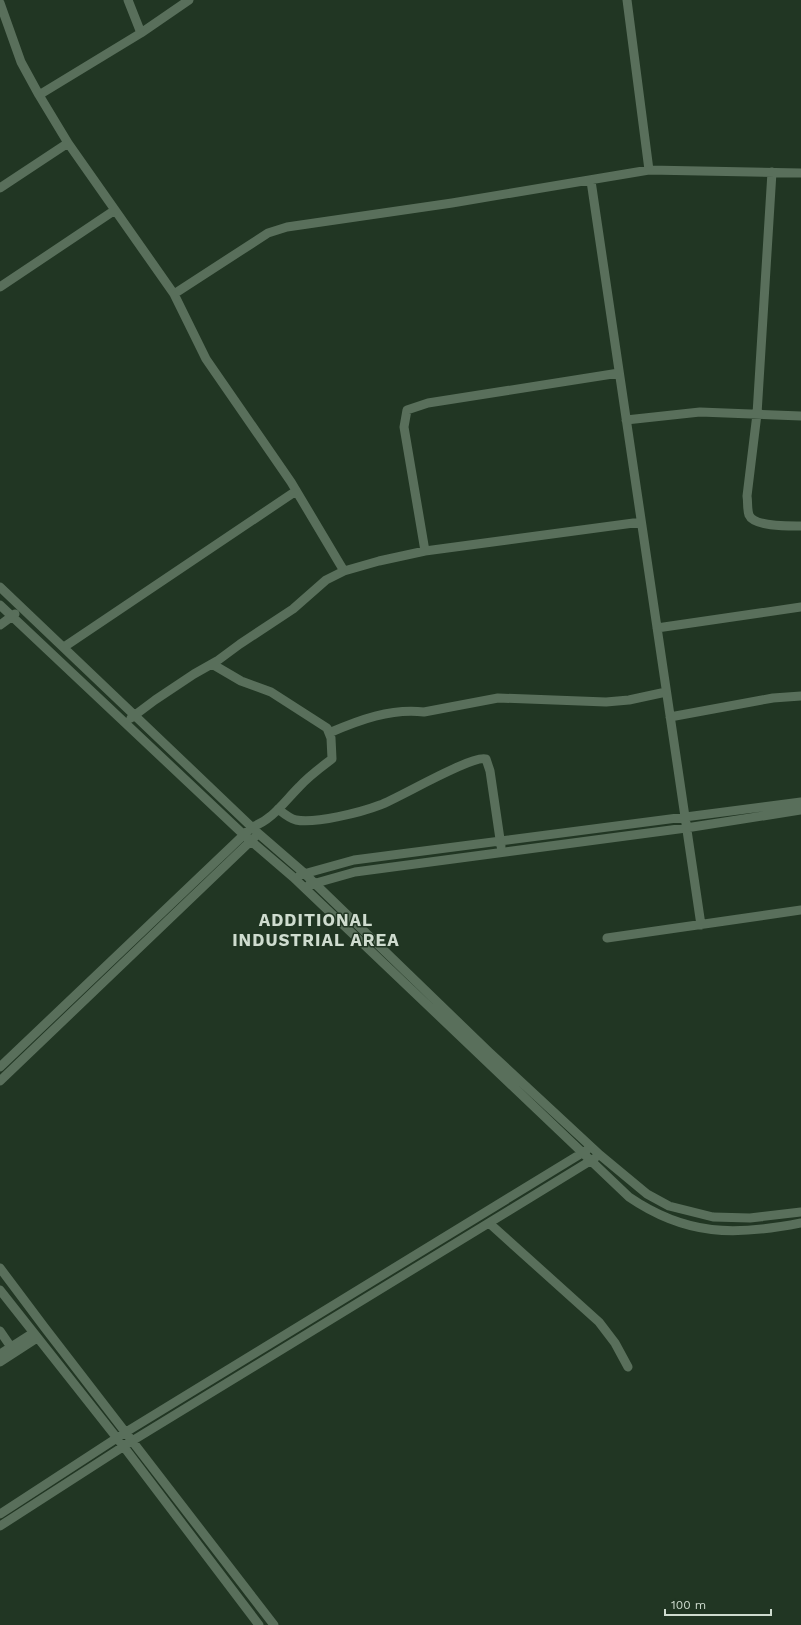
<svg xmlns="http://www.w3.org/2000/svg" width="801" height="1625" font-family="'Work Sans',sans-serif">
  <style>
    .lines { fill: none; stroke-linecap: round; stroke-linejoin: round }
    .minor { stroke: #596f5b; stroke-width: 9 }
    .labels { text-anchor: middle; stroke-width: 3; stroke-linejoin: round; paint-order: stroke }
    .district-label { font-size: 17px; font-weight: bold; letter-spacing: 1px; fill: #cfdccf; stroke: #213623 }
  </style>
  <rect width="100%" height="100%" fill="#213623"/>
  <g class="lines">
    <!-- minor -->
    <path class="minor" d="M128 0 141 33
      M627 0 649 170
      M0 3 21 62 39 95 68 143 174 294 206 359 291 482 344 571
      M39 95 141 33 189 0
      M772 172 757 414 747 496C748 502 747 509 749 515 754 527 790 526 801 526
      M591 181 701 925
      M0 188 68 143
      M0 287 115 210
      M174 294 268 233 287 227 452 203 649 170 801 173
      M626 420 700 412 801 416
      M425 551 404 427 407 410 428 403 619 373
      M0 587 259 834 304 873 489 1052 600 1155 647 1194 669 1206 713 1217 750 1218 801 1212
      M0 605 244 835 293 877 629 1197C686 1236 735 1236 801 1223
      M0 625 15 614
      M657 628 801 607
      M64 647 296 491
      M670 717 773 698 801 696
      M131 718 155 700 194 674 217 661 240 644 293 609 326 580 344 571 379 561 425 551 641 522
      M329 733C359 720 391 708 424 712L498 698 606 702 629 700 666 692
      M278 809C283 813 290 819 296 820 315 824 362 812 380 805 399 798 473 754 486 759L490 771 501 846
      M300 875 354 860 801 802
      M309 885 355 872 686 828 801 810
      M607 938 801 910
      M0 1067 252 827C272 820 284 802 299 787 309 776 320 768 332 759L331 738 327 728 271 692 241 681 212 664
      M0 1081 254 838
      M489 1223 599 1322 615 1343 628 1367
      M0 1268 45 1328 274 1625
      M0 1290 124 1447 259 1625
      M0 1331 11 1347
      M0 1354 33 1333
      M0 1362 37 1338
      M0 1514 126 1432 587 1150
      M0 1526 132 1441 595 1158"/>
  </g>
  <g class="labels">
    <!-- district labels -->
    <g class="district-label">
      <text x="316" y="926">ADDITIONAL<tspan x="316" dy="20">INDUSTRIAL AREA</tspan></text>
    </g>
  </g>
  <!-- scale -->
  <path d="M665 1609v6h106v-6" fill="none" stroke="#cfdccf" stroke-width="2"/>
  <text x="671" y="1609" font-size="12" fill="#cfdccf" stroke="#213623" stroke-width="3" paint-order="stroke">100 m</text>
</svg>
